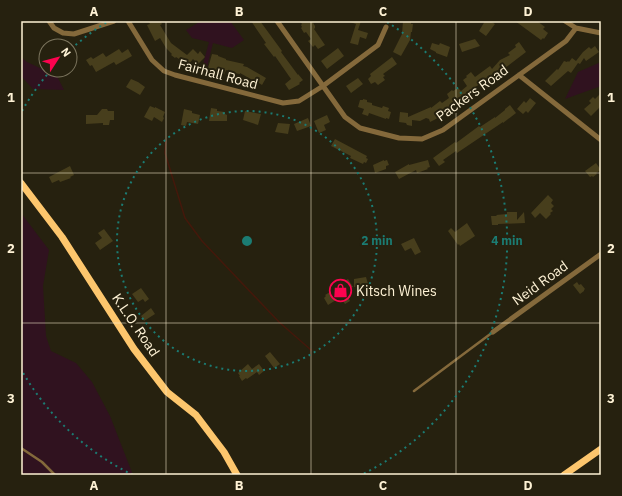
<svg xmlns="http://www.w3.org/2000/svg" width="622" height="496" font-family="'IBM Plex Sans',sans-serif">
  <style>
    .green { fill: #30121f }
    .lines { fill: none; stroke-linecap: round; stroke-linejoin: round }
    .stream { stroke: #44180b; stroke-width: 1.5 }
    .building { fill: #473e1c }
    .lane { stroke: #84693b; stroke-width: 2.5 }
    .street { stroke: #84693b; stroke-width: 5 }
    .secondary { stroke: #fdc66d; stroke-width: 7 }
    .grid { fill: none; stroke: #fef2d5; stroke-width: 1; stroke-opacity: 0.55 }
    .ring { fill: none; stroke: #1b7c73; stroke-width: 2; stroke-dasharray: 2 4 }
    .labels { text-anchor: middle; stroke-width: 4; stroke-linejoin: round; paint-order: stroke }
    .street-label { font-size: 14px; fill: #fef2d5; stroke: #26210f }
    .poi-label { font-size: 14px; fill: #fef2d5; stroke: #26210f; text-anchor: start }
    .centre { fill: #1b7c73; stroke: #26210f; stroke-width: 2 }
    .ring-label { font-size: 12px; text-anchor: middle; font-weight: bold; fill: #1b7c73; stroke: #26210f; stroke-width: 4; stroke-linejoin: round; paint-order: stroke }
    .neatline { fill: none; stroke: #fef2d5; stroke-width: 1.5 }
    .grid-label { font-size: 13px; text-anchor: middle; font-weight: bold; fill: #fef2d5 }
  </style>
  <rect width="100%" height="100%" fill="#26210f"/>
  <!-- green -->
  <path class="green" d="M201 21H230L244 40 232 48 213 43 205 75 201 72 209 42 192 38 186 30Z
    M21 57 27 62 57 76 64 90 33 89 21 76Z
    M601 62V86L565 99 578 72Z
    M21 213 49 250 43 286 46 336 51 351 76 363 92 382 110 416 133 475H21Z"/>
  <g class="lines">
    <!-- stream -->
    <path class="stream" d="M166 140 165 153 185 218 202 241 279 322 311 350"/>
  </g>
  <!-- building -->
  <path class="building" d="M148 21H160L162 24 160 25 171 43 187 55 193 49 198 54 200 51 205 57 198 64 193 59 189 64 181 57 179 59 176 57 175 58 171 55 172 54 166 48 160 38 155 41 147 25 150 24Z
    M251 21H260L282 51 281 52 298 75V74L303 80 299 83 300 84 289 90 285 84 291 79 275 56 274 57 264 44 266 43Z
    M300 21H312L315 26V28L314 29 325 45 318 49 315 45 313 47 308 41 311 39 306 32 304 33 301 28 302 27 301 25 302 24Z
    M347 21H361L358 30 368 33 366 39 360 37 358 45 350 43 356 24Z
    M403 21H411V24H413L412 32H411L410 40 401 56 393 52 402 34Z
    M485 21H490L495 24 486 36 479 31Z
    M515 21H537L545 27 543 29 548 33 544 39 543 38 541 40Z
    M475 39 480 46 462 52 459 44Z
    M519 42 526 52 500 72 498 70 491 75V76L474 88V89L436 119 430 122 429 119 426 118 420 121 412 120V126L407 125 406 123 399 122 400 112 408 113V117L431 107V108L440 101 442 103 449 98 447 94 452 90 453 91 458 88 461 91 467 86 463 80 467 77 466 76 471 72 475 77 490 66 492 69 500 60 510 55 508 53 516 47 515 45Z
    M432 43 439 45 440 43 450 47 447 57 436 53V52L430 49Z
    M595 46 599 52 586 61 584 58 580 64 578 63 571 73 568 71 551 86 545 81 557 69 558 70 564 61 567 62 568 61 569 62 572 58 576 61 583 52 589 47 591 49Z
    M338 48 344 56 327 69 321 61Z
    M119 49 122 53 128 49 132 56 116 65 114 62 96 72 92 65 90 66 86 60 91 57 93 59 103 53 106 57Z
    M212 54 218 55V56L226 59V60L244 64 243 66 247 67 266 78 262 85 256 81V82L240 73V74L233 73 234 72 226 70 224 75 218 73 219 71 208 68Z
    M392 57 397 64 383 74 385 76 383 77 385 80 378 85 375 82 371 84 368 79 371 76 370 74Z
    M358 78 363 84 351 93 346 86Z
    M131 79 138 82 145 87 140 95 126 87Z
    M601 93V106L591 116 584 109 591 103 589 101 593 97 595 99Z
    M530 98 536 103 528 113 526 111 523 114 517 109 524 101 526 103Z
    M363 99 367 100V102L372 103V105L382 108 383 106 389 108 388 111 391 112 389 119 386 118V119L369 113 368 116 362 114 364 109 358 107 360 100H363Z
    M510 105 516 113 503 123V122L457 153 456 151 443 160 445 162 439 166 433 158 448 147 455 142 456 143 479 126 480 127 495 117V118L505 110V109Z
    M150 106 155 108V107L165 112 163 117 164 118 162 122 154 117 152 121 144 117Z
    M211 108 217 109V111L225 112V114L227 115V121H209Z
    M102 109H107L108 111H114V120H110L109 125H103V123L86 124V115H97Z
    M184 109 192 111V113L200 115 198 124 187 122 186 126 181 125Z
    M245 111 261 114 258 125 243 120Z
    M327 115 330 122 324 125 326 130 319 133 314 121Z
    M308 118 311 126 297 131 294 124Z
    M278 123 290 124 288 134 275 132Z
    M335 139 367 156 366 158 368 159 366 163 364 162 363 164 350 158 351 156 331 146Z
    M384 160V161L387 160 389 165 386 166V169L375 173 373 165Z
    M428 160 430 167 427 168 428 169 417 173 416 170 399 179 395 172 409 164V165Z
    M596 163 601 170 596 173 597 174 593 177 592 176 590 177 585 171Z
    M70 166 74 175 70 177 71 178 60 182 59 180 52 183 49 177Z
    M548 195 553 200 551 203 554 206 551 209 553 211 550 213 551 214 546 219 540 213 535 218 531 213Z
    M507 212H517V220L524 212 525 223 498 224V225H492L491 216H497L496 215 507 214Z
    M467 223 475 236 460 246 459 244 458 245 448 231 451 228 455 232Z
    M104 229 113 241 100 250 95 243 102 238 98 233Z
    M414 238 421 252 415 255 411 248 405 251 401 244Z
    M366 277 368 284H367V286L354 287V279Z
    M348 279 353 287 347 288 350 291 346 294 350 301 345 304 341 298 336 301V300L328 305 324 298 326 296 325 295 330 292 329 290 333 287 330 284 336 280 338 283 342 280 343 282Z
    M577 282 579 285 581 284 585 289 584 290V291L580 294 573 285Z
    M141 288 149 299 145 302 143 299 138 302 132 294Z
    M151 308 155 314 144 321 141 316Z
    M270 352 280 364 274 368 265 356Z
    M248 364 252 369 259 364 264 371 259 375 257 372 247 379 246 378 242 381 239 376H240L238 373Z"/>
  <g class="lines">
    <!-- lane -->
    <path class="lane" d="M414 391 493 332
      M21 448 42 462 55 475"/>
    <!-- street -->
    <path class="street" d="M49 21 54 28 63 33 74 34 114 21
      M128 21 152 60 164 71 175 75 283 103 299 101 323 86 378 45 386 27
      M277 21 345 117 360 128 399 138 422 139 443 130 566 41 576 28
      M565 21 576 28 601 33
      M519 75 601 140
      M493 332 601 254"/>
    <!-- secondary -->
    <path class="secondary" d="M21 183 62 237 134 349 167 392 196 415 224 452 237 475
      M564 475 601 449"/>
  </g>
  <!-- grid -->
  <path class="grid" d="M166 21V475M311 21V475M456 21V475M21 173H601M21 323H601"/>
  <!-- distance rings -->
  <g class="ring">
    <circle cx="247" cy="241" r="130"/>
    <path d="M133 475A260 260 0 0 1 22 371M22 111A260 260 0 0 1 51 70M71 49A260 260 0 0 1 107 22M387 22A260 260 0 0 1 361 475"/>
  </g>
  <!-- icons -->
  <defs>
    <symbol id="shop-ring" viewBox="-11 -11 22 22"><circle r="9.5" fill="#26210f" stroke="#fc034f" stroke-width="1.5"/><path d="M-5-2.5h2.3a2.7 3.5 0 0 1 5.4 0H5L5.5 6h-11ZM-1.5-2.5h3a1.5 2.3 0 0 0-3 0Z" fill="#fc034f"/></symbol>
  </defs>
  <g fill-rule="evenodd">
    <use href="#shop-ring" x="328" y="278" width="25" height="25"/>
  </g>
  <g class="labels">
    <!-- street labels -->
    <g class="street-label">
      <text transform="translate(218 74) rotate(15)" y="5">Fairhall Road</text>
      <text transform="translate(472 93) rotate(-36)" y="5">Packers Road</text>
      <text transform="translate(540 283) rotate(-36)" y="5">Neid Road</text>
      <text transform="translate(136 325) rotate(56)" y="5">K.L.O. Road</text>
    </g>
    <!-- poi labels -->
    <g class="poi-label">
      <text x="356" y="296">Kitsch Wines</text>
    </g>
  </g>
  <circle cx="247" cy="241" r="6" class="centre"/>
  <g class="ring-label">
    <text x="377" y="245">2 min</text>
    <text x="507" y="245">4 min</text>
  </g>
  <!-- border -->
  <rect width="622" height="496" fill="none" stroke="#26210f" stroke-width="44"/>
  <!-- north arrow -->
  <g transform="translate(58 58) rotate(54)"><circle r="19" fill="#26210f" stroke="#7c755e"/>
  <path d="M0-3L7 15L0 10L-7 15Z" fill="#fc034f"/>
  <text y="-6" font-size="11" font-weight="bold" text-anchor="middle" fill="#fef2d5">N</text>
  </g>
  <rect x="22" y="22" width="578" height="452" class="neatline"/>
  <g class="grid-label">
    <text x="94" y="16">A</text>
    <text x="239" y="16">B</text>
    <text x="383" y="16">C</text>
    <text x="528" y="16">D</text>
    <text x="11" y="102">1</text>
    <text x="611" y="102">1</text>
    <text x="11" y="253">2</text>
    <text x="611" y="253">2</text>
    <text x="11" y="403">3</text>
    <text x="611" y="403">3</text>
    <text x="94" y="490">A</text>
    <text x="239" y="490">B</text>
    <text x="383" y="490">C</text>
    <text x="528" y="490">D</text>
  </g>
</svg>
